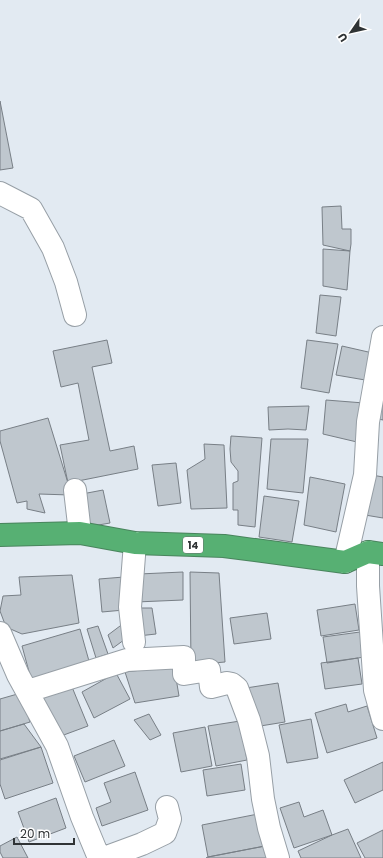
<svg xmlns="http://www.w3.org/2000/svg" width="383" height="858" font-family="Poppins,sans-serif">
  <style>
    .building { fill: #bfc7ce; stroke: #787f86 }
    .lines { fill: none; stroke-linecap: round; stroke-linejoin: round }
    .street-casing { stroke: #979fa6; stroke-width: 24 }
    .highway-casing { stroke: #49845d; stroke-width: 24 }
    .street { stroke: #fff; stroke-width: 22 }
    .highway { stroke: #57b073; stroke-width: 22 }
    .labels { text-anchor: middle; stroke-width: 3; stroke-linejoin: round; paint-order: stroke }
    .shield { fill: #fff; stroke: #6d7072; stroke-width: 1 }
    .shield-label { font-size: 10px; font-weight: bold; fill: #2f3335 }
  </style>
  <rect width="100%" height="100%" fill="#e2eaf2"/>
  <!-- building -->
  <path class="building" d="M0 101 13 168 0 170Z
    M341 206 342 229H351V244L350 251 323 245 322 207Z
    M323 249 350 251 347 290 323 286Z
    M320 295 341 297 336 336 316 333Z
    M107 340 112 363 92 367 110 451 134 446 138 469 68 483 60 445 89 440 78 383 61 387 53 351Z
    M307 340 338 344 329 393 301 388Z
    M342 346 377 354 371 381 336 375Z
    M383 385V420L374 418Z
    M326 400 364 403 357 442 323 434Z
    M309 406 306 430 288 429 269 430 268 407Z
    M48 418 68 483 70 495 39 494 45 513 27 509V501L17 503 0 441V431Z
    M231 436 262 438 255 527 238 525V510H233V483L238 481V471L231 462 230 449Z
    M271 439H308L303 493 267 489Z
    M204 444 224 445 227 508 191 509 187 470 205 459Z
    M176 463 181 503 158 506 152 465Z
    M372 475 383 477V518L365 515Z
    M310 477 345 484 336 532 304 525Z
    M103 490 110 523 87 527 82 494Z
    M264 496 299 501 292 542 259 537Z
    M183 572V600L136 602 139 574Z
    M190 572 219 573 225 662 191 665Z
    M72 575 79 623 22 634 6 627 0 611 3 596 21 595 19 577Z
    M124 577V610L102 612 99 579Z
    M355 604 359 630 321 636 317 610Z
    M136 608H152L156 634 138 636Z
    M267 613 271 639 234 644 230 618Z
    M124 623 128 637 113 648 108 635Z
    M98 626 108 654 96 658 87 629Z
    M80 629 89 661 31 679 22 646Z
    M360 632 364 657 327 663 323 637Z
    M358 658 362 684 325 689 321 663Z
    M174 666 179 696 135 703 125 672Z
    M116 673 130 699 94 718 82 692Z
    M278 683 285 722 254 727 246 688Z
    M72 687 88 726 61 736 40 698Z
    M21 693 30 722 0 731V699Z
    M346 704 348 712 367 706 377 738 327 753 315 713Z
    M149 714 161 735 150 740 134 720Z
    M311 719 318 758 287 763 279 725Z
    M240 721 247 760 216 766 208 726Z
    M24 724 41 747 0 759V731Z
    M205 727 212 766 181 772 173 733Z
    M114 740 125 766 85 782 74 756Z
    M41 747 53 783 5 799 0 784V760Z
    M383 762V790L355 803 344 780Z
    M241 764 245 790 207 796 203 770Z
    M135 772 148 810 102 826 96 808 111 802 104 783Z
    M56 798 66 828 29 842 18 812Z
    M299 802 304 817 323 810 332 835 294 848 280 808Z
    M258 814 265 846 208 857 202 825Z
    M348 829 361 858H301L298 851 332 835Z
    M383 830V858H365L357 843Z
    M17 837 28 858H3L0 852V846Z
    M265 846 267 858H206L208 857Z"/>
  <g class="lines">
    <defs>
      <path id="street" d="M0 193 31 209 53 248 66 282 75 315
        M75 490 80 533
        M368 552V586L375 690 383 719
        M345 562 365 475 368 422 383 337
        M0 633 18 675 57 746 82 817 99 858
        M134 642 130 607 135 543
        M28 691 127 660 184 657V674L209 670 211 687 227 683 232 684 237 688 249 720 258 756 263 799 269 828 278 858
        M104 858 142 844 165 833 170 819 167 807"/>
      <path id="highway" d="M0 535 80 533 135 543 224 546 345 562 368 552 383 554"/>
    </defs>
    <!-- street casing -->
    <use href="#street" class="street-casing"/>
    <!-- highway casing -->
    <use href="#highway" class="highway-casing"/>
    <!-- street -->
    <use href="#street" class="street"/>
    <!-- highway -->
    <use href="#highway" class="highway"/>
  </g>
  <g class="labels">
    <!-- shield labels -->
    <rect class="shield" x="183" y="537" width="20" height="16" rx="3"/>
    <g class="shield-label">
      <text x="193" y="549">14</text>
    </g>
  </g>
  <!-- north arrow -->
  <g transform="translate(351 32) rotate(236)" stroke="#ffffff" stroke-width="3" paint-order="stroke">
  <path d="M0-3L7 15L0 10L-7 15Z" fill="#2f3335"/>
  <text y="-6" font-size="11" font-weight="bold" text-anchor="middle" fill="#2f3335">U</text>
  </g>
  <!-- scale -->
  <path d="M14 838v6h60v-6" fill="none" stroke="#2f3335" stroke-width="2"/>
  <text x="20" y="838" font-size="12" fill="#2f3335" stroke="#ffffff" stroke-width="3" paint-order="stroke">20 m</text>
</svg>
